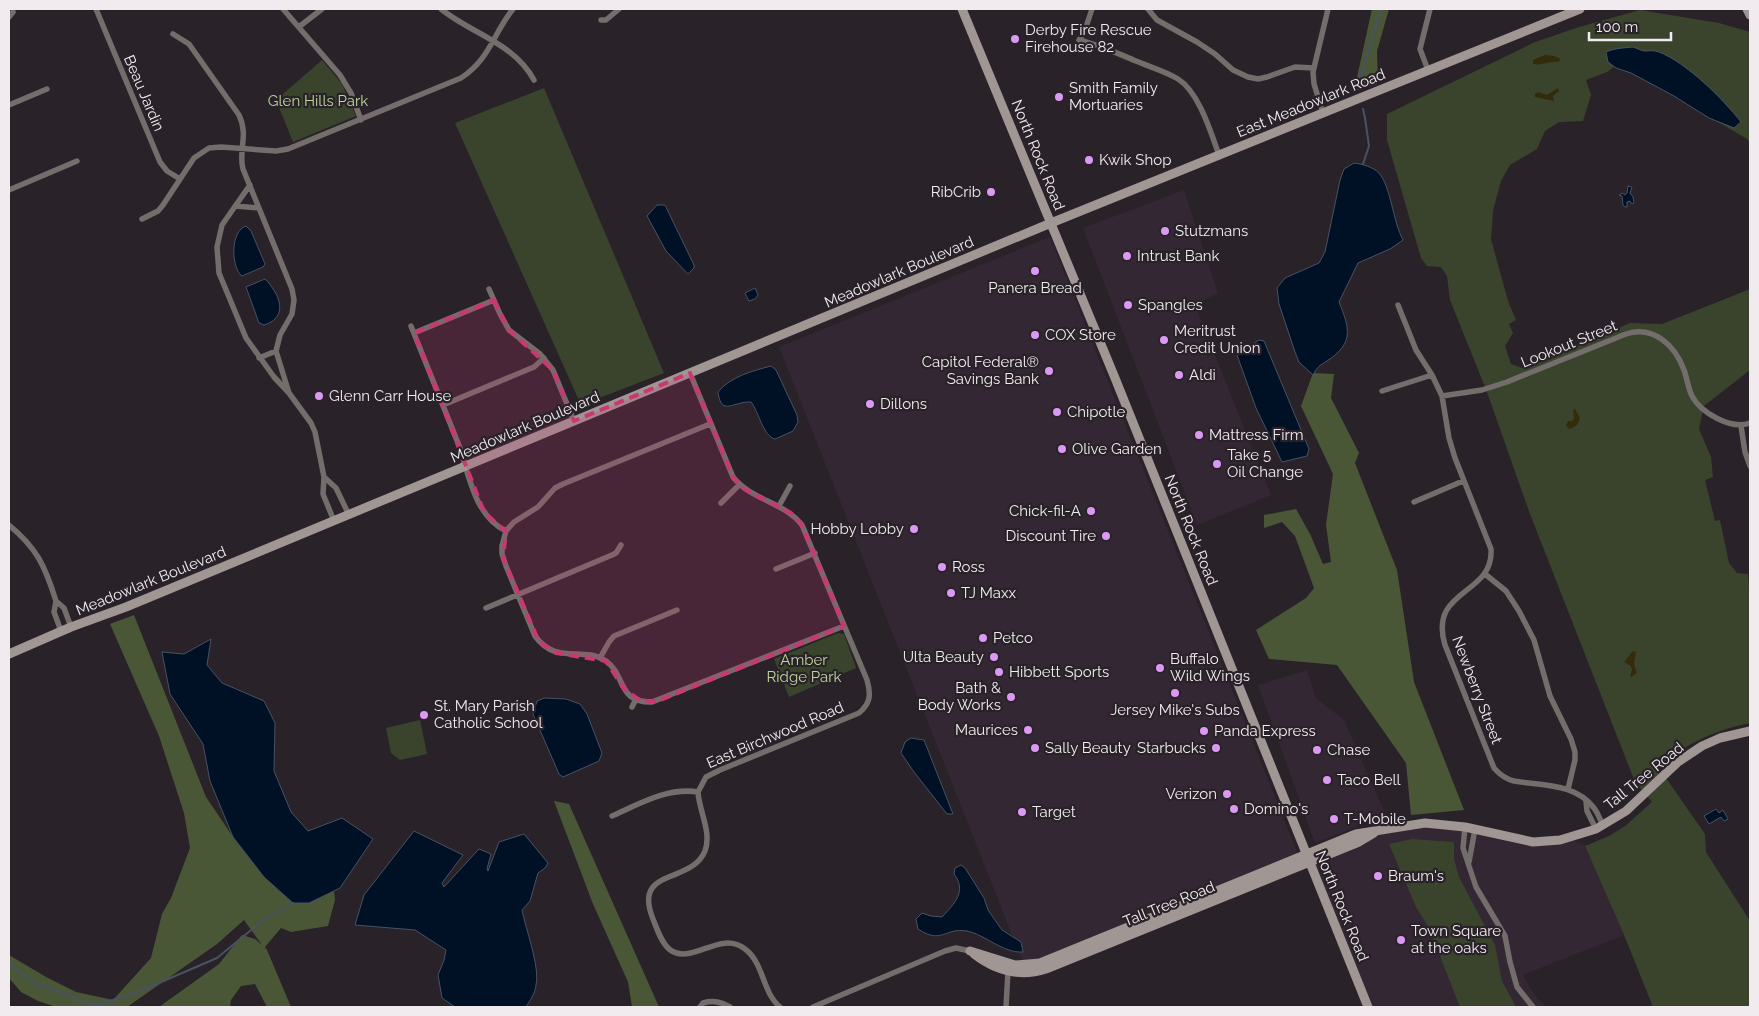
<svg xmlns="http://www.w3.org/2000/svg" width="1759" height="1016" font-family="Raleway,sans-serif">
  <style>
    .built { fill: #332733 }
    .green { fill: #3a442d }
    .forest { fill: #4a5737 }
    .sand { fill: #342b0a }
    .water { fill: #001126; stroke: #485263 }
    .lines { fill: none; stroke-linecap: round; stroke-linejoin: round }
    .stream { stroke: #485263; stroke-width: 2 }
    .street { stroke: #736d6b; stroke-width: 5.5 }
    .secondary { stroke: #a09694; stroke-width: 9 }
    .marked { fill: #c93871; fill-opacity: 0.2; stroke: #c93871; stroke-width: 4; stroke-dasharray: 10 6; stroke-linejoin: round }
    .poi-dot { fill: #dc99f4; stroke: #292229; stroke-width: 2 }
    .labels { text-anchor: middle; stroke-width: 4.5; stroke-linejoin: round; paint-order: stroke }
    .poi-label { font-size: 15px; fill: #f1ebf0; stroke: #292229; text-anchor: start }
    .street-label { font-size: 15px; fill: #f1ebf0; stroke: #292229 }
    .park-label { font-size: 15px; fill: #bdd69b; stroke: #292229 }
  </style>
  <rect width="100%" height="100%" fill="#292229"/>
  <!-- built -->
  <path class="built" d="M1184 190 1218 293 1195 305 1271 495 1197 525 1083 228Z
    M1050 237 1299 857 1024 965 779 347Z
    M1307 670 1316 698 1344 720 1386 815 1315 843 1258 685Z
    M1425 823 1533 842 1568 838 1585 846 1624 935 1523 975 1535 996 1547 1007H1368L1309 861 1377 832Z"/>
  <!-- green -->
  <path class="green" d="M1640 10 1719 23 1750 32V144L1747 139 1645 79 1615 66 1607 72 1586 80 1591 95 1583 121 1559 122 1545 131 1537 149 1510 165 1501 181 1493 211 1491 239 1508 301 1516 320 1509 324 1513 333 1505 346 1511 364 1522 368 1630 323 1662 324 1750 289V370L1704 406 1699 429 1711 457 1713 477 1705 480 1715 521 1720 520 1729 563 1737 573 1748 574 1749 588 1750 587V723C1716 730 1685 743 1659 768L1705 834 1706 852 1750 921V1007H1653L1624 935 1585 846 1609 836 1625 826 1652 802 1635 782 1530 514 1487 392 1450 300 1447 276 1441 267 1427 266 1421 258 1387 140V114L1535 42 1579 27Z
    M322 60 342 84 356 116 293 142 276 100Z
    M544 88 664 373 581 405 455 123Z
    M838 633 844 634 856 668 789 697 774 659Z
    M420 720 427 754 400 760 391 753 386 728Z
    M1412 839 1454 842V859L1459 877 1495 945 1502 981 1516 1007H1460L1429 928 1416 907 1389 844Z"/>
  <!-- forest -->
  <path class="forest" d="M1372 9H1389L1377 51 1378 84 1354 91Z
    M1313 373 1334 374 1331 398 1359 453 1355 463 1397 570 1414 682 1464 810 1411 815 1406 763 1337 665 1269 659 1256 630 1306 598 1314 588 1295 536 1282 522 1264 528V515L1296 509 1310 534 1323 564 1331 562 1326 525 1333 474 1301 406Z
    M134 615 206 797 233 837 264 877 293 902 309 903 334 891 335 900 328 926 291 932 281 928 265 947 267 950 291 1007H267L255 984 241 986 231 1000 230 1007H159L219 964 242 935 255 939 262 945 244 920 217 944 127 1007H56L38 1001 21 992 9 978V955L46 977 76 992 113 1000 151 958 162 914 171 898 190 848 184 813 159 736 110 624Z
    M554 801 569 804 659 1007H632L628 982 593 904Z"/>
  <!-- sand -->
  <path class="sand" d="M1545 55 1554 56 1561 59 1558 62C1549 61 1542 66 1533 64V60Z
    M1558 88 1559 91 1553 96 1554 101 1535 97V94L1538 92 1547 95Z
    M1575 409 1580 418 1577 425 1570 429 1566 426 1568 421H1572L1574 419 1573 410Z
    M1633 651 1636 652 1634 664 1637 673 1631 677 1630 676 1632 670 1631 666 1624 662Z"/>
  <!-- water -->
  <path class="water" d="M1633 47C1636 48 1640 50 1644 51 1649 51 1654 50 1659 52 1687 63 1723 99 1741 122L1734 128 1709 118 1674 96 1631 73 1616 68 1608 62 1606 52C1615 48 1624 48 1633 47Z
    M1354 163C1362 164 1373 167 1379 173 1391 187 1393 222 1403 240L1390 249 1358 263 1339 302C1350 329 1354 343 1327 361 1319 366 1318 366 1313 375L1299 362 1295 352 1279 304 1277 288 1285 278 1319 263 1325 252 1340 180 1344 169Z
    M1628 186 1632 187 1630 193 1633 197 1634 203 1632 204 1630 201 1627 202V207H1625L1623 205 1622 196 1619 195 1622 193 1625 195 1627 193Z
    M657 205H665L694 265V268L688 274 666 251 647 216Z
    M246 226 251 231 265 264 263 267 242 276C231 268 230 231 246 226Z
    M265 279C279 293 290 317 264 325L259 323 246 287Z
    M755 288 758 295 755 299 749 301 745 293Z
    M1259 340 1264 341 1309 449 1307 456 1282 462 1256 408 1237 355Z
    M771 366 776 370 797 415 798 422 793 431 775 439C763 436 759 412 751 402 734 401 721 417 718 392 731 376 753 371 771 366Z
    M211 639 207 665 222 683 264 701 275 723 274 771 291 812 308 831 342 818 373 839 340 888 309 903H293L264 877 233 837 210 781 203 744 170 694 162 652 184 654Z
    M544 698 566 699 580 704 587 714 602 753 599 761 563 777 559 774 533 714 537 701Z
    M911 738 924 740 953 814H947L914 772 901 753 905 742Z
    M1716 809 1719 813 1723 810 1728 819 1724 821 1721 817 1709 824 1704 816Z
    M414 831 463 855 442 883 444 887 479 849 491 854 487 869 488 871 499 842 524 834 548 863 545 868 538 873 530 901 522 910C526 930 540 967 536 985 535 994 530 1000 526 1007H455L442 998 438 975 444 960 446 950 415 930 355 925 364 895Z
    M961 865 965 868 984 898 988 910 1002 930 1021 942 1023 952C1002 953 986 935 967 931 945 927 942 945 918 929L916 919 922 913 931 916 942 917C955 903 967 891 954 874L955 868Z"/>
  <g class="lines">
    <!-- stream -->
    <path class="stream" d="M1355 87 1362 72 1381 9
      M1363 109 1365 118 1369 146 1363 164
      M9 962 20 973 39 985 67 994 80 1001 97 1005 138 992 217 958 262 921 293 903"/>
    <!-- street -->
    <path class="street" d="M96 9 160 162 167 171 180 179
      M283 9 340 75 351 93 361 120
      M441 9C472 34 514 43 534 80
      M1092 9 1084 33 1079 40C1099 45 1117 53 1136 61 1150 67 1165 71 1178 79 1199 92 1211 133 1219 155
      M1148 9 1157 20 1197 42 1215 54 1233 70 1248 77 1258 79 1267 77 1295 67 1314 68
      M9 17 13 12
      M601 20H606L619 9
      M300 26 322 9
      M173 34 189 44 239 115C249 136 238 150 243 169L292 289 294 300 292 314 280 335 276 351 289 393
      M1428 70 1420 49 1430 9
      M9 105 47 89
      M1323 113 1314 84 1313 72 1328 9
      M250 185 222 225 217 247 219 273 246 338 274 377 289 393 311 423 315 432 324 477 323 494 334 521
      M9 190 77 161
      M235 206 259 208
      M142 219 158 211 163 205 194 158 209 148 221 147 276 151 288 149 461 78C490 59 493 34 513 9
      M489 289 500 314 509 330 540 354 553 370 574 421
      M1398 305 1416 350 1432 375 1442 396 1449 438 1455 458 1491 549C1494 596 1428 588 1445 645L1494 768C1500 775 1506 779 1514 781 1542 786 1575 783 1594 808 1598 813 1600 820 1603 825
      M411 326 460 448C469 477 476 517 506 531
      M414 333 494 300
      M259 358 276 351
      M690 373 733 477C751 500 784 502 802 525L867 680C871 694 871 703 859 713L720 770 706 777 698 792
      M1382 391 1432 375
      M1442 396 1482 390 1507 382 1626 334C1653 325 1675 345 1684 370 1687 378 1688 388 1692 396 1701 413 1731 430 1750 423
      M443 405 534 367 544 358
      M710 424 563 484 555 488 538 507 514 522 506 531 502 546V554L506 566 535 636C557 666 582 645 606 661 626 675 617 703 652 702L844 626
      M1741 426 1745 452 1750 466
      M324 477 336 488 349 515
      M1414 502 1463 481
      M721 503 739 485
      M779 506 790 486
      M9 525C37 548 45 566 56 601
      M776 569 815 553
      M1485 574 1506 591 1519 611 1534 640 1550 696 1571 739 1575 752V760L1568 789
      M486 608 612 555 616 553 621 545
      M61 631 54 612 56 601 64 608 71 627
      M600 658 609 642 614 636 677 610
      M632 707 636 699
      M698 792C699 811 712 832 705 851 691 885 632 867 653 919 657 929 661 942 669 949 691 967 720 929 745 949 764 963 762 992 780 1007
      M1586 801 1587 811 1596 829
      M612 816C639 804 668 787 698 792
      M1465 827 1463 848 1476 887 1505 936 1510 962 1517 987 1533 1007
      M1469 862 1475 829
      M700 1007 703 1003C714 1000 721 1002 730 1007
      M813 1007 945 951 956 948 970 951
      M1006 1007 1008 971"/>
    <!-- secondary -->
    <path class="secondary" d="M962 9 1115 378 1368 1007
      M1747 9 1750 15
      M9 654 71 627 126 607 1051 223 1580 9
      M970 951 1015 965 1040 963 1356 834 1425 823 1465 827 1533 842 1560 840 1596 829 1626 811 1678 762 1702 746 1720 738 1750 731
      M974 954C996 971 1021 977 1046 969L1359 842 1374 833"/>
  </g>
  <!-- marked area -->
  <path class="marked" d="M494 300 509 330 553 370 574 421 690 373 733 477 744 489 791 513 802 525 844 626 658 701H641L624 689 606 661 556 653 539 642 503 558 506 532 484 512 414 333Z"/>
  <!-- markers -->
  <g class="poi-dot">
    <circle cx="1015" cy="39" r="5"/>
    <circle cx="1059" cy="97" r="5"/>
    <circle cx="1089" cy="160" r="5"/>
    <circle cx="991" cy="192" r="5"/>
    <circle cx="1165" cy="231" r="5"/>
    <circle cx="1127" cy="256" r="5"/>
    <circle cx="1035" cy="271" r="5"/>
    <circle cx="1128" cy="305" r="5"/>
    <circle cx="1035" cy="335" r="5"/>
    <circle cx="1164" cy="340" r="5"/>
    <circle cx="1049" cy="371" r="5"/>
    <circle cx="1179" cy="375" r="5"/>
    <circle cx="319" cy="396" r="5"/>
    <circle cx="870" cy="404" r="5"/>
    <circle cx="1057" cy="412" r="5"/>
    <circle cx="1199" cy="435" r="5"/>
    <circle cx="1062" cy="449" r="5"/>
    <circle cx="1217" cy="464" r="5"/>
    <circle cx="1091" cy="511" r="5"/>
    <circle cx="914" cy="529" r="5"/>
    <circle cx="1106" cy="536" r="5"/>
    <circle cx="942" cy="567" r="5"/>
    <circle cx="951" cy="593" r="5"/>
    <circle cx="983" cy="638" r="5"/>
    <circle cx="994" cy="657" r="5"/>
    <circle cx="1160" cy="668" r="5"/>
    <circle cx="999" cy="672" r="5"/>
    <circle cx="1175" cy="693" r="5"/>
    <circle cx="1011" cy="697" r="5"/>
    <circle cx="424" cy="715" r="5"/>
    <circle cx="1028" cy="730" r="5"/>
    <circle cx="1204" cy="731" r="5"/>
    <circle cx="1035" cy="748" r="5"/>
    <circle cx="1216" cy="748" r="5"/>
    <circle cx="1317" cy="750" r="5"/>
    <circle cx="1327" cy="780" r="5"/>
    <circle cx="1227" cy="794" r="5"/>
    <circle cx="1234" cy="809" r="5"/>
    <circle cx="1022" cy="812" r="5"/>
    <circle cx="1334" cy="819" r="5"/>
    <circle cx="1378" cy="876" r="5"/>
    <circle cx="1401" cy="940" r="5"/>
  </g>
  <g class="labels">
    <!-- poi labels -->
    <g class="poi-label">
      <text x="1025" y="35">Derby Fire Rescue<tspan x="1025" dy="17">Firehouse 82</tspan></text>
      <text x="1069" y="93">Smith Family<tspan x="1069" dy="17">Mortuaries</tspan></text>
      <text x="1099" y="165">Kwik Shop</text>
      <text x="981" y="197" text-anchor="end">RibCrib</text>
      <text x="1175" y="236">Stutzmans</text>
      <text x="1137" y="261">Intrust Bank</text>
      <text x="1035" y="293" text-anchor="middle">Panera Bread</text>
      <text x="1138" y="310">Spangles</text>
      <text x="1174" y="336">Meritrust<tspan x="1174" dy="17">Credit Union</tspan></text>
      <text x="1045" y="340">COX Store</text>
      <text x="1039" y="367" text-anchor="end">Capitol Federal®<tspan x="1039" dy="17">Savings Bank</tspan></text>
      <text x="1189" y="380">Aldi</text>
      <text x="329" y="401">Glenn Carr House</text>
      <text x="880" y="409">Dillons</text>
      <text x="1067" y="417">Chipotle</text>
      <text x="1209" y="440">Mattress Firm</text>
      <text x="1072" y="454">Olive Garden</text>
      <text x="1227" y="460">Take 5<tspan x="1227" dy="17">Oil Change</tspan></text>
      <text x="1081" y="516" text-anchor="end">Chick-fil-A</text>
      <text x="904" y="534" text-anchor="end">Hobby Lobby</text>
      <text x="1096" y="541" text-anchor="end">Discount Tire</text>
      <text x="952" y="572">Ross</text>
      <text x="961" y="598">TJ Maxx</text>
      <text x="993" y="643">Petco</text>
      <text x="984" y="662" text-anchor="end">Ulta Beauty</text>
      <text x="1170" y="664">Buffalo<tspan x="1170" dy="17">Wild Wings</tspan></text>
      <text x="1009" y="677">Hibbett Sports</text>
      <text x="1001" y="693" text-anchor="end">Bath &amp;<tspan x="1001" dy="17">Body Works</tspan></text>
      <text x="434" y="711">St. Mary Parish<tspan x="434" dy="17">Catholic School</tspan></text>
      <text x="1175" y="715" text-anchor="middle">Jersey Mike's Subs</text>
      <text x="1018" y="735" text-anchor="end">Maurices</text>
      <text x="1214" y="736">Panda Express</text>
      <text x="1045" y="753">Sally Beauty</text>
      <text x="1206" y="753" text-anchor="end">Starbucks</text>
      <text x="1327" y="755">Chase</text>
      <text x="1337" y="785">Taco Bell</text>
      <text x="1217" y="799" text-anchor="end">Verizon</text>
      <text x="1244" y="814">Domino's</text>
      <text x="1032" y="817">Target</text>
      <text x="1344" y="824">T-Mobile</text>
      <text x="1388" y="881">Braum's</text>
      <text x="1411" y="936">Town Square<tspan x="1411" dy="17">at the oaks</tspan></text>
    </g>
    <!-- street labels -->
    <g class="street-label">
      <text transform="translate(144 93) rotate(67)" y="5">Beau Jardin</text>
      <text transform="translate(1311 103) rotate(-22)" y="5">East Meadowlark Road</text>
      <text transform="translate(1038 155) rotate(68)" y="5">North Rock Road</text>
      <text transform="translate(899 272) rotate(-23)" y="5">Meadowlark Boulevard</text>
      <text transform="translate(1569 344) rotate(-22)" y="5">Lookout Street</text>
      <text transform="translate(525 427) rotate(-23)" y="5">Meadowlark Boulevard</text>
      <text transform="translate(1191 530) rotate(68)" y="5">North Rock Road</text>
      <text transform="translate(151 581) rotate(-22)" y="5">Meadowlark Boulevard</text>
      <text transform="translate(1477 690) rotate(69)" y="5">Newberry Street</text>
      <text transform="translate(775 735) rotate(-23)" y="5">East Birchwood Road</text>
      <text transform="translate(1644 776) rotate(-39)" y="5">Tall Tree Road</text>
      <text transform="translate(1169 904) rotate(-22)" y="5">Tall Tree Road</text>
      <text transform="translate(1342 906) rotate(68)" y="5">North Rock Road</text>
    </g>
    <!-- park labels -->
    <g class="park-label">
      <text x="318" y="106">Glen Hills Park</text>
      <text x="804" y="665">Amber<tspan x="804" dy="17">Ridge Park</tspan></text>
    </g>
  </g>
  <!-- border -->
  <rect width="1759" height="1016" fill="none" stroke="#f1ebf0" stroke-width="20"/>
  <!-- scale -->
  <path d="M1589 32v8h82v-8" fill="none" stroke="#f1ebf0" stroke-width="2.5"/>
  <text x="1596" y="32" font-size="15" fill="#f1ebf0" stroke="#292229" stroke-width="4" paint-order="stroke">100 m</text>
</svg>
